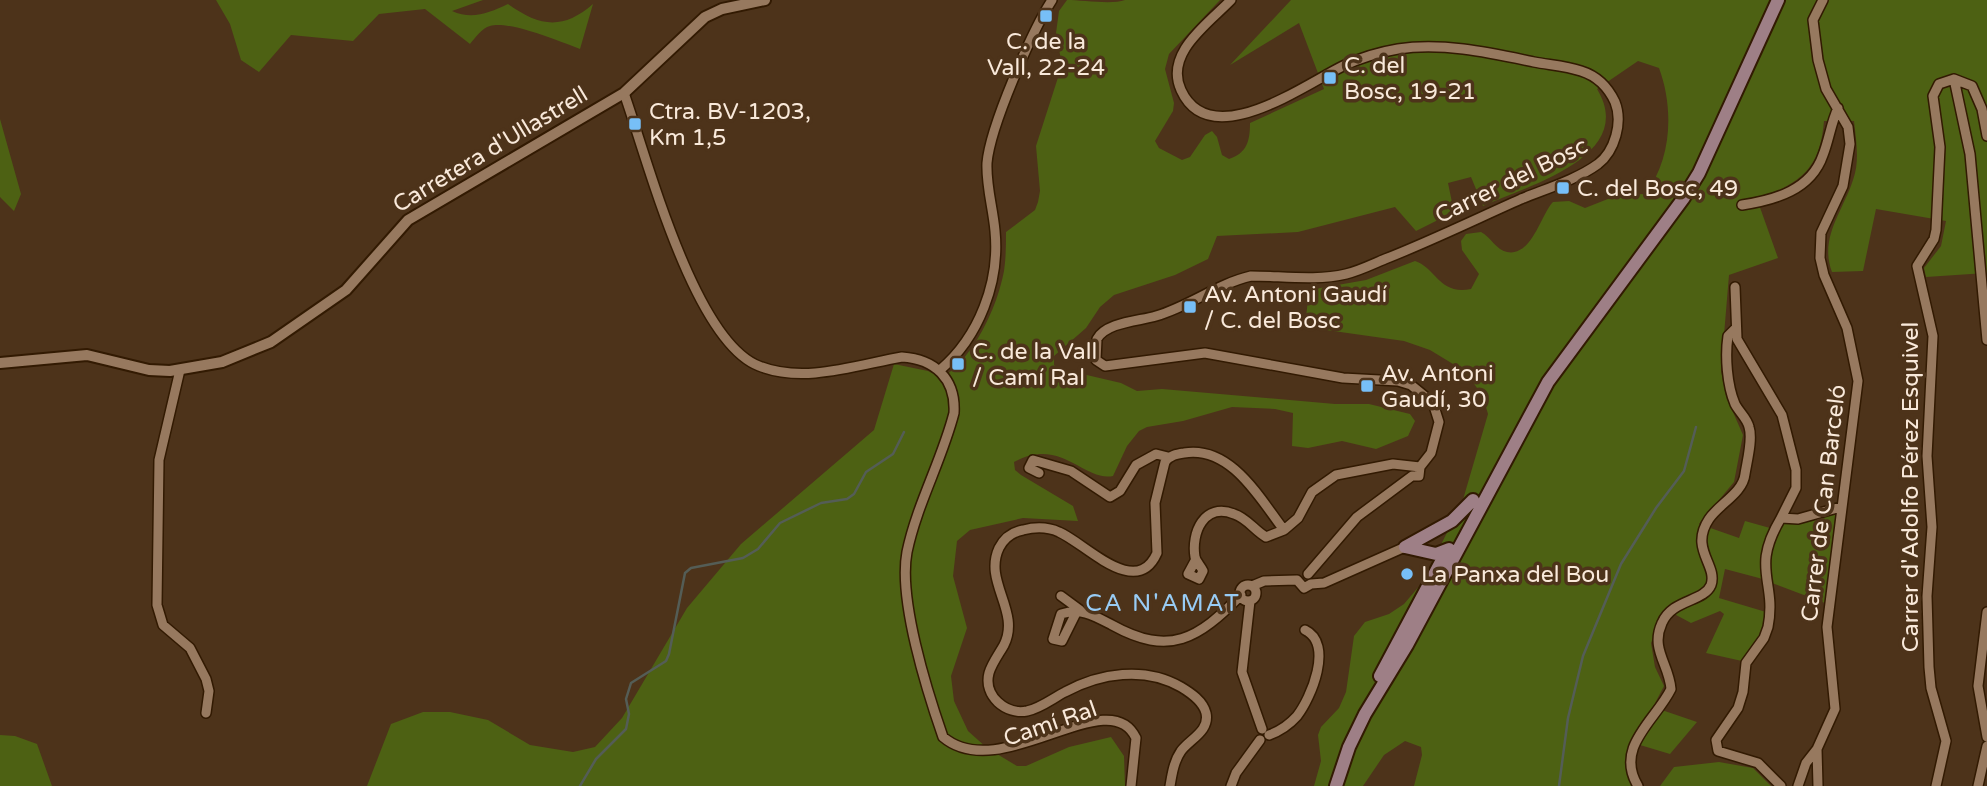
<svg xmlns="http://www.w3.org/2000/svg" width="1987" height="786" font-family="'Varela Round',sans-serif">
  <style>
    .green { fill: #4d6113 }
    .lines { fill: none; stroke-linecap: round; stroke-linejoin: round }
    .stream { stroke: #545d56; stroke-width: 2.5 }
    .minor-casing { stroke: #321a02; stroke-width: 12 }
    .tertiary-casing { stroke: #321a02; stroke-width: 14 }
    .secondary-casing { stroke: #321a02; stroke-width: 16 }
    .minor { stroke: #97795f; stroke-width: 9 }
    .tertiary { stroke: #97795f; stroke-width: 10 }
    .secondary { stroke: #9e7f86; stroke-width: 12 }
    .poi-dot { fill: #77bff7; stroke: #4d331a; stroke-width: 2.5 }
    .labels { text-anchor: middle; stroke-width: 7; stroke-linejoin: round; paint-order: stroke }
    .poi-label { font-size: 23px; fill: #f9e9da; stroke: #4d331a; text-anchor: start }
    .street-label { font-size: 23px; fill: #f9e9da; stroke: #4d331a }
    .neighbourhood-label { font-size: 24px; letter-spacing: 2px; fill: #98ccf5; stroke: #4d331a }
  </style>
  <rect width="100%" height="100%" fill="#4d331a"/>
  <!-- green -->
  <path class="green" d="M216 0H483L452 11C472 20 489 13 508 4 540 27 563 30 593 4L580 49C561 42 509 20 490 26 482 28 475 38 470 44L425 9 379 14 353 41 291 35 259 72 241 60 230 24Z
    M1067 0C1082 0 1112 5 1125 0H1220L1169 54 1165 69 1174 103 1173 111 1155 141 1159 148 1182 160 1190 157 1205 135 1212 131 1217 137 1222 155 1229 159C1247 153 1250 141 1250 123L1324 89 1299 23 1230 65 1291 0H1987V278L1986 273 1926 277 1924 268 1941 246 1946 221 1876 209 1863 271 1832 272C1819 238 1843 211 1853 180 1860 161 1856 140 1854 121H1824C1820 170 1800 183 1757 199L1778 258 1729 275 1721 371 1726 396 1743 435 1734 482 1699 524 1739 538 1745 521 1770 528 1837 502 1825 603 1759 578 1725 569 1719 598 1766 612 1761 636 1742 661 1706 653 1724 614 1720 611 1691 623 1665 609 1651 643 1655 667 1664 686 1653 707 1697 722 1670 754 1630 742 1626 764 1631 786H1414L1422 755 1421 747 1405 741 1384 755 1363 786H1314L1321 761 1318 735 1321 727 1339 708 1346 692 1354 636 1365 622 1389 614 1404 604 1421 584 1462 503 1488 414 1483 397 1473 382 1453 364 1430 350 1404 341 1305 327 1309 290 1366 280 1415 261C1435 267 1440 296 1471 289L1479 274 1462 250 1461 241 1466 234 1481 232C1491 237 1496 250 1507 252 1532 257 1541 214 1553 202L1569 201 1585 208 1618 195 1645 194C1672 160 1674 108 1659 68L1638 61 1597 89C1638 156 1527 186 1483 206L1471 177 1448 183 1454 212 1416 231 1395 207 1298 232 1217 236 1208 259 1175 275 1114 295 1100 307 1086 328 1054 356V365L1061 369 1121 383 1137 391 1162 389 1335 404H1369L1410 414 1415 421 1408 436 1376 449 1342 441 1308 448 1292 446 1293 413 1275 409 1232 407 1183 421 1147 427 1139 431 1127 446 1113 476C1084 482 1061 436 1014 462L1015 470 1021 475 1073 506 1078 521 1023 518 970 530 957 541 953 576 967 628 951 676 954 701 968 731 987 748 1017 766H1026L1069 747 1111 737 1124 756 1125 786H367L391 724 423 712H450L488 720 530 745 573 752 595 747 622 718 687 608 741 544 874 430 894 364 928 371 942 378C974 357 997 308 1004 271 1006 258 1006 245 1006 232L1035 210 1038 202 1040 191 1036 146 1062 65 1056 33 1059 11Z
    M0 119 21 194 14 211 0 197Z
    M0 735 15 736 37 744 52 786H0Z
    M1719 762 1753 768 1771 786H1660L1674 767Z"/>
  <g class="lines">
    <!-- stream -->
    <path class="stream" d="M580 786 596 759 626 729 629 714 626 699 631 683 666 661 669 654 685 573 691 568 743 558 758 549 780 523 821 503 847 499 854 494 866 472 893 454 904 432
      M1559 786 1568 718 1583 656 1621 564 1656 508 1684 471 1696 427"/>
    <defs>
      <path id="minor" d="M1231 0C1209 23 1164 53 1181 90 1210 154 1304 85 1343 66 1360 58 1380 52 1398 49 1443 42 1491 53 1534 62 1550 65 1566 66 1581 71 1597 76 1608 87 1615 102 1623 122 1615 151 1598 164 1576 180 1545 189 1521 199 1476 219 1431 241 1385 259 1373 264 1359 271 1346 274 1317 281 1281 276 1251 276 1217 284 1190 306 1156 316 1140 321 1106 322 1097 339L1096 360 1105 366 1205 353 1343 378 1398 381 1411 385 1433 403 1439 422 1431 453 1420 467
        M1954 79 1970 154 1987 340
        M624 93C647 158 694 341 759 366 804 384 857 365 902 357 935 359 956 379 954 413 942 460 917 504 907 552 898 599 927 691 943 737 1001 786 1109 680 1136 738L1131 786
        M1742 205C1775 200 1811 190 1823 155 1829 140 1831 123 1838 108
        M1735 287 1737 339 1782 415 1796 470V488L1781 518
        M180 370 159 460 157 605 163 625 190 648 206 679 209 691 206 713
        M940 370C979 337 1000 282 995 231 993 208 986 186 987 163 990 127 1032 31 1052 0
        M1039 473 1029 468 1033 460 1071 471 1110 497 1120 491 1136 465 1156 454 1168 457
        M1195 561 1188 574 1199 579 1203 571C1201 566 1196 562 1195 557 1191 533 1204 502 1234 514 1247 518 1254 530 1266 537L1284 530
        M1308 574 1357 517 1412 476H1419L1420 467
        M1297 580 1304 588 1311 584 1324 583 1405 547
        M1240 593a8 8 0 1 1 16 0a8 8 0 1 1-16 0Z
        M1252 586 1264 581 1297 580
        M1061 596 1080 610
        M1250 601 1242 672 1262 729
        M1077 611 1062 641 1053 639 1061 614C1082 608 1093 615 1112 625 1170 657 1198 639 1241 595
        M1987 612 1978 686 1987 737
        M1269 735C1280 731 1289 725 1297 716 1311 698 1334 644 1305 630
        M1170 786C1172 774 1174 761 1181 751 1190 739 1210 731 1206 713 1203 701 1191 693 1181 687 1145 666 1100 673 1065 692 1053 698 1041 708 1027 711 1006 715 983 696 989 673 992 663 999 654 1004 645 1021 611 983 582 999 548 1004 538 1012 532 1023 530 1035 527 1048 527 1059 532 1085 543 1136 600 1157 553L1155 503 1165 462C1170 455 1177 454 1184 453 1231 445 1260 499 1284 530L1298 518 1312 492 1336 475 1393 464 1420 467
        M1231 786 1236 773 1260 740
        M1638 786C1614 747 1656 720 1671 689 1669 664 1650 649 1662 623 1672 599 1704 602 1711 585 1718 565 1689 549 1709 519 1719 504 1743 493 1745 474 1747 461 1753 439 1749 427 1747 418 1739 412 1735 404 1727 385 1725 356 1728 336L1736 328
        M1781 786 1758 763 1718 751 1716 740 1738 708 1743 692 1746 663 1764 638 1768 627C1777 580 1750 570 1781 518L1798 519 1841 507
        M1798 786 1806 763 1817 749
        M1818 786 1817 749 1835 709 1827 627 1858 381 1847 328 1824 275 1820 258 1821 233 1843 186 1850 144 1848 127 1826 89 1818 60 1813 20 1823 0
        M1936 786 1946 741 1931 688 1929 667 1927 596 1932 527 1927 456 1933 336 1917 266 1934 239 1936 230 1940 147 1933 96 1939 84 1954 79 1972 86 1982 109 1987 136
        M1978 786 1987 746"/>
      <path id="tertiary" d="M0 363 87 355 149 370 170 371 222 362 271 342 346 290 408 220 624 93 705 17 722 9 765 0"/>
      <path id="secondary" d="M1405 547 1452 521 1473 500
        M1405 547 1436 554 1449 549
        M1380 676 1444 556
        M1336 786 1349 747 1365 714 1407 645 1548 382 1683 199 1699 173 1778 0"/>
    </defs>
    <!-- minor casing -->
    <use href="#minor" class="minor-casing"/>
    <!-- tertiary casing -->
    <use href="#tertiary" class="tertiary-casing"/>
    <!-- secondary casing -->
    <use href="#secondary" class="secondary-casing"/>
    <!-- minor -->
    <use href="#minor" class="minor"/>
    <!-- tertiary -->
    <use href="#tertiary" class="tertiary"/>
    <!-- secondary -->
    <use href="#secondary" class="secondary"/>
  </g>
  <!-- markers -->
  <g class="poi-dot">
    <rect x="1039" y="9" width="14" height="14" rx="3.5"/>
    <rect x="1323" y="71" width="14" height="14" rx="3.5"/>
    <rect x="628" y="117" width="14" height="14" rx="3.5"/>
    <rect x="1556" y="181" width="14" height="14" rx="3.5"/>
    <rect x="1183" y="300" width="14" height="14" rx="3.5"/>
    <rect x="951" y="357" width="14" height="14" rx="3.5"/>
    <rect x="1360" y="379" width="14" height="14" rx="3.5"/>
    <circle cx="1407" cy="574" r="7"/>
  </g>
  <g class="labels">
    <!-- poi labels -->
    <g class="poi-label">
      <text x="1046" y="49" text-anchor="middle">C. de la<tspan x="1046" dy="26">Vall, 22-24</tspan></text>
      <text x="1344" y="73">C. del<tspan x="1344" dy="26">Bosc, 19-21</tspan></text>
      <text x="649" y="119">Ctra. BV-1203,<tspan x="649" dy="26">Km 1,5</tspan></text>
      <text x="1577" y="196">C. del Bosc, 49</text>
      <text x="1204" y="302">Av. Antoni Gaudí<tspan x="1204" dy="26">/ C. del Bosc</tspan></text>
      <text x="972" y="359">C. de la Vall<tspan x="972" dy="26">/ Camí Ral</tspan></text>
      <text x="1381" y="381">Av. Antoni<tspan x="1381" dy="26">Gaudí, 30</tspan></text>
      <text x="1421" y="582">La Panxa del Bou</text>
    </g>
    <!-- street labels -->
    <g class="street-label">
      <text transform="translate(490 149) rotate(-31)" y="8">Carretera d'Ullastrell</text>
      <text transform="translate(1511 180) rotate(-26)" y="8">Carrer del Bosc</text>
      <text transform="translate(1910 487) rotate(-90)" y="8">Carrer d'Adolfo Pérez Esquivel</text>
      <text transform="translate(1823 503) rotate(-83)" y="8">Carrer de Can Barceló</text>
      <text transform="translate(1050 723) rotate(-19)" y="8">Camí Ral</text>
    </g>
    <!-- neighbourhood labels -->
    <g class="neighbourhood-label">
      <text x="1163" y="611">CA N'AMAT</text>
    </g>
  </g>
</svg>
